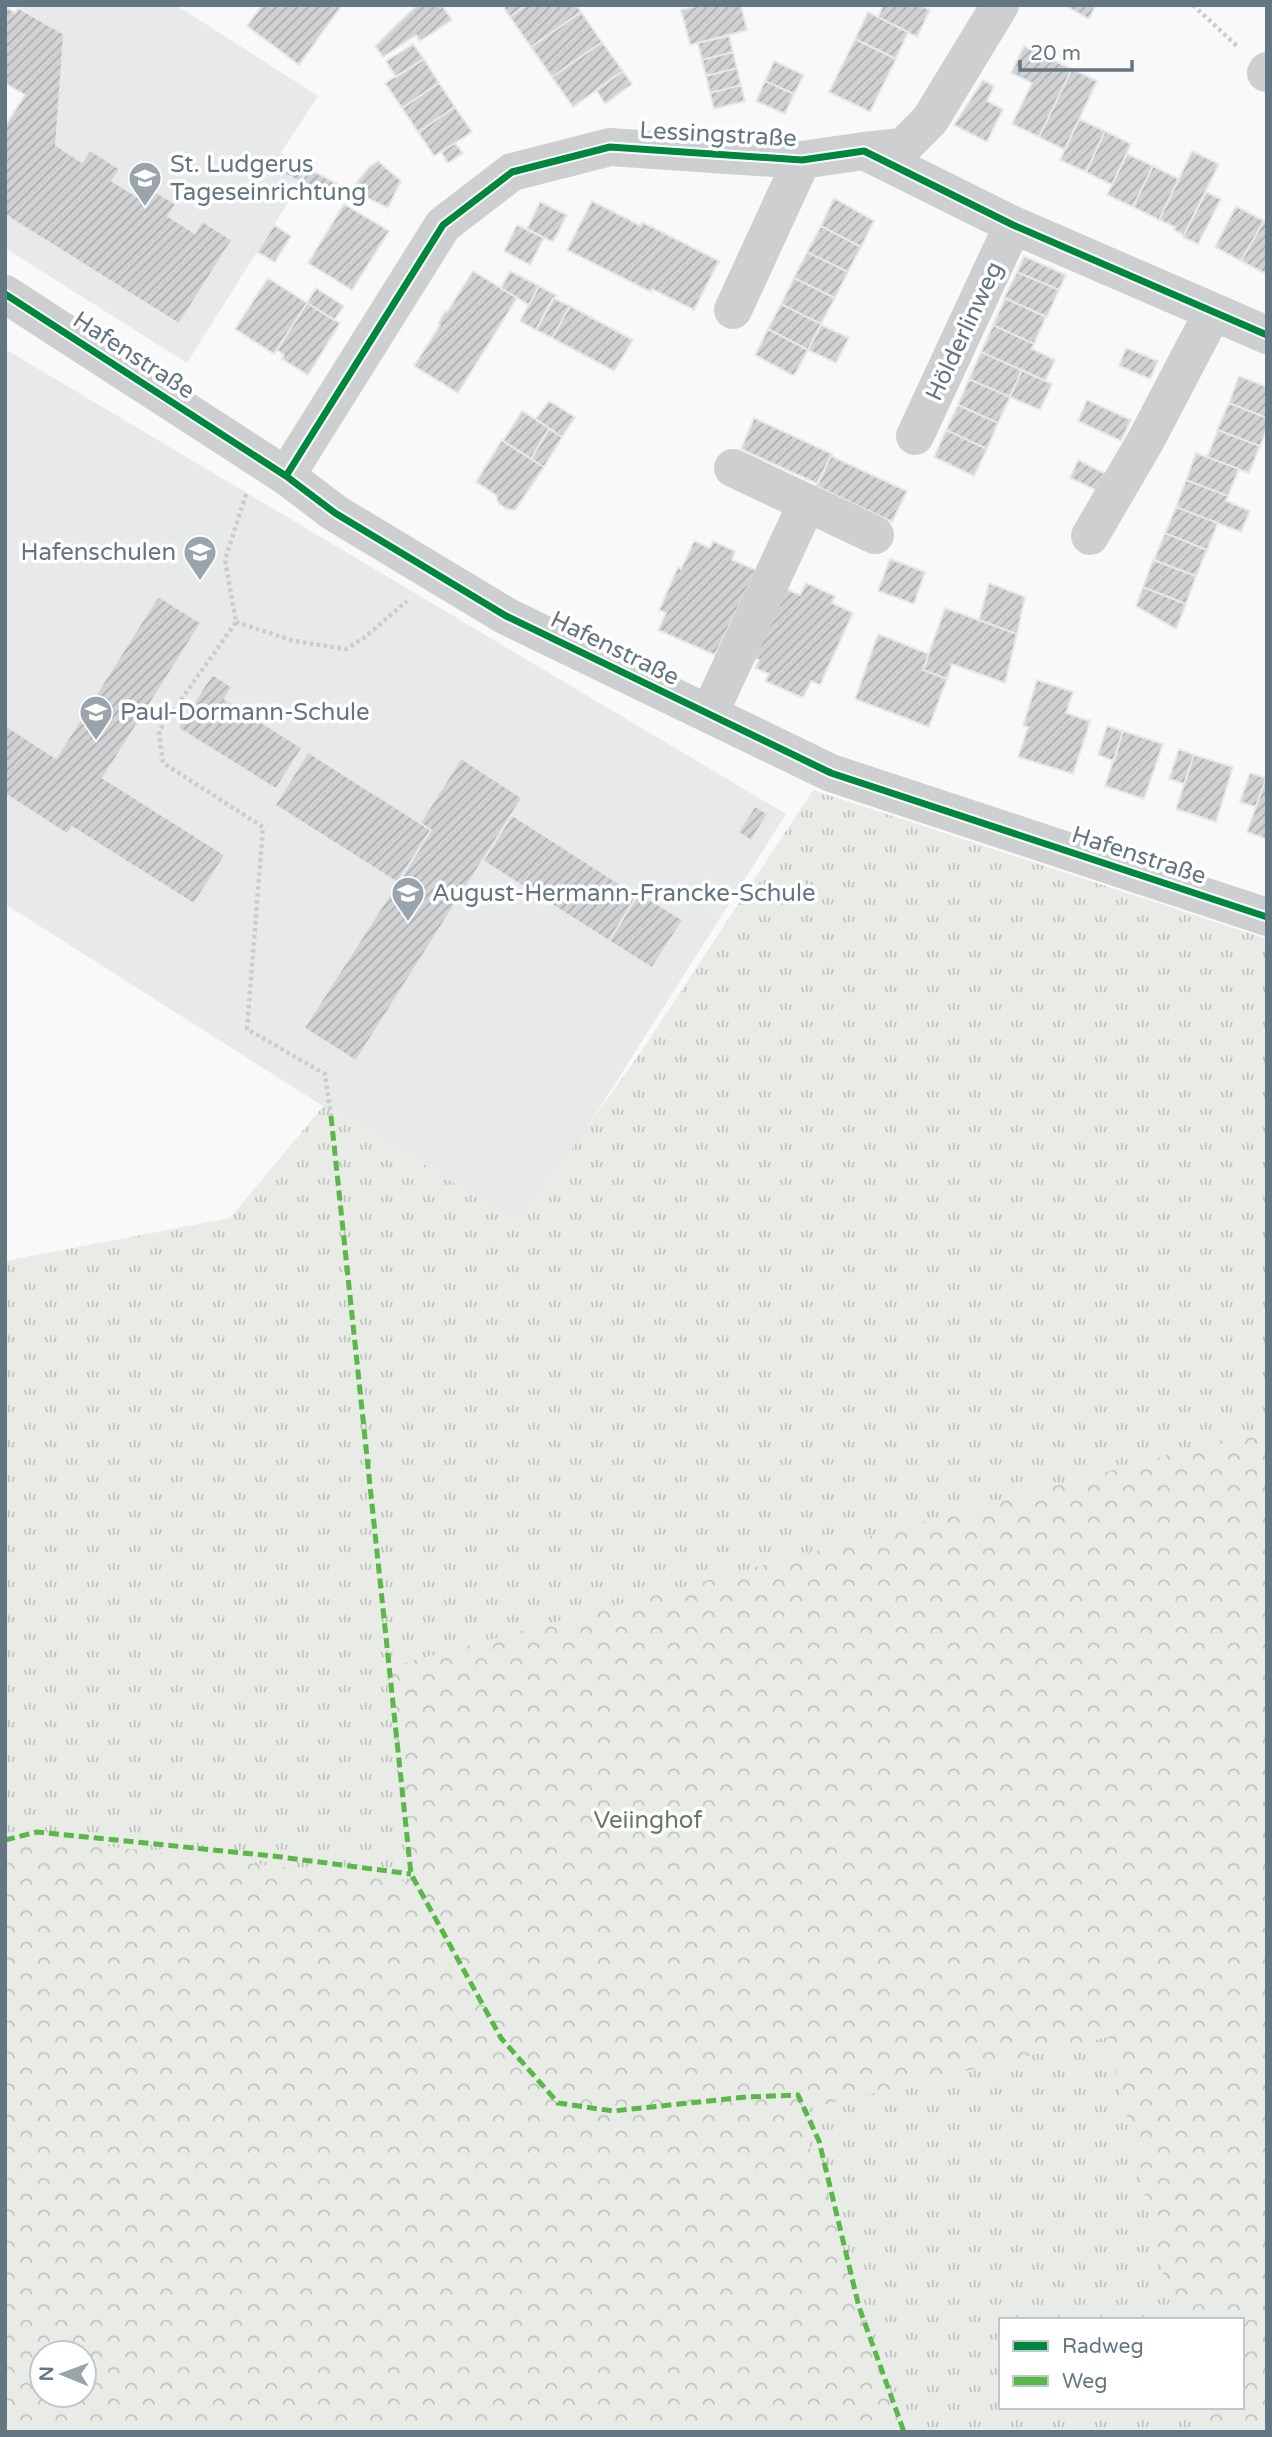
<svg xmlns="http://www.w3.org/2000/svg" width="1272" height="2437" font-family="'Varela Round',sans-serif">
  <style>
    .built { fill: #e8e9e9 }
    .grass { fill: url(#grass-tufts); fill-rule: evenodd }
    .forest { fill: url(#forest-crowns); fill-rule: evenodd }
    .building { fill: url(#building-hatch); stroke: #e8e8e8; stroke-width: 2 }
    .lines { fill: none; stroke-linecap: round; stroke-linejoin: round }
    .path { stroke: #cbcccd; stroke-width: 4.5; stroke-dasharray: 3.5 3.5; stroke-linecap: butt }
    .minor { stroke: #cecfd0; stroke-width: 38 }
    .quiet { stroke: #58b947; stroke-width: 5; stroke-dasharray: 10 5; stroke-linecap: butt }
    .cycleway-casing { stroke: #fff; stroke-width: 11 }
    .cycleway { stroke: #00873e; stroke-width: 7 }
    .labels { text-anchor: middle; stroke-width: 7; stroke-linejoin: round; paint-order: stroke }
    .street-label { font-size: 24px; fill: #657683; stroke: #fff }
    .poi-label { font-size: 24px; fill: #657683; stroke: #fff; text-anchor: start }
    .park-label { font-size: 24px; fill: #687a64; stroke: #fff }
  </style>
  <defs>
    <pattern id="grass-tufts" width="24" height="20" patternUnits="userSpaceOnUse" patternTransform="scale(1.75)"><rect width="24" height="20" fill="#e8ebe6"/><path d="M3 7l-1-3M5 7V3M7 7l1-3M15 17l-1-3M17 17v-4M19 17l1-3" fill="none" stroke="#c0c3c0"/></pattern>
    <pattern id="forest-crowns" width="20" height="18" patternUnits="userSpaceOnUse" patternTransform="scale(1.75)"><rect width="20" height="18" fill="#e8ebe6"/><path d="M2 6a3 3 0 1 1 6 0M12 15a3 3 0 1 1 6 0" fill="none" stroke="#c0c3c0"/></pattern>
    <pattern id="building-hatch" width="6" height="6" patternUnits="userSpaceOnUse" patternTransform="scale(1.75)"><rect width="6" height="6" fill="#d0d2d3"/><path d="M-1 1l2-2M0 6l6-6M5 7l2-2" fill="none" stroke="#acafb1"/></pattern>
  </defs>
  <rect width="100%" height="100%" fill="#f9f9f9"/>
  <!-- built -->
  <path class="built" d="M16 5H176L318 96 280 154 309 169 187 363 5 248V127L64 34Z
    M5 349 786 814 521 1232 5 904Z"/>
  <!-- grass -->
  <path class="grass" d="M813 790 1267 939V2432H5V1261L230 1218 325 1104 519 1223 645 1046ZM1001 2320H1242V2407H1001ZM42 2353H84V2395H42Z"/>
  <!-- forest -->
  <path class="forest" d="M1267 1428V2432H1229L1199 2428 1195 2407H1242V2320H1174L1108 2037 798 2111 904 2432H5V1846L37 1838 408 1882 386 1668ZM42 2353H84V2395H42Z"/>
  <!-- building -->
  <path class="building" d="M262 5H342L299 65 247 26Z
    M417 5H442L452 20 420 41 416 35 383 57 375 46Z
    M502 5H526L510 17Z
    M526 5H577L581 12 531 47 510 17Z
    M700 5H741L747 30 690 45 681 10Z
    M883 5H920L930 10 917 37 878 17Z
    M1064 5H1096L1089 19Z
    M5 6 15 13 18 8 64 34 56 145 82 162 90 150 120 169 112 181 138 197 146 186 176 204 168 216 195 233 202 221 232 240 179 324 5 215V126L25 95 5 83Z
    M581 12 602 42 552 77 531 47Z
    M868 12 908 32 896 59 855 39Z
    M729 36 733 52 702 60 698 43Z
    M855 39 896 59 870 112 829 92Z
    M602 42 623 71 573 107 552 77Z
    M413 44 424 59 396 77 386 61Z
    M1024 46 1072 69 1039 137 1012 124 1032 83 1011 73Z
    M733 52 737 68 706 76 702 60Z
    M424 59 439 83 402 108 385 83Z
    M774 61 804 75 794 94 765 81Z
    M737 68 741 85 710 93 706 76Z
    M1072 69 1097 81 1065 150 1039 137Z
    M623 71 632 84 605 104 596 90Z
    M983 80 994 86 987 101 1003 109 987 142 954 125Z
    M765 81 794 94 785 114 756 101Z
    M439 83 455 107 418 132 402 108Z
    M741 85 745 101 714 109 710 93Z
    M455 107 472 132 434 156 418 132Z
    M1079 119 1105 131 1086 172 1060 160Z
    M1105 131 1131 144 1112 185 1086 172Z
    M455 143 463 153 448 163 441 152Z
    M1192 151 1219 164 1183 237 1182 234 1174 230 1175 227 1159 220Z
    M280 154 307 168 300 182 272 168Z
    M1127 154 1153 166 1133 207 1107 195Z
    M378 161 401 181 388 208 351 190 368 168Z
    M1153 166 1179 179 1159 220 1133 207Z
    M309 169 340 185 329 201 298 185Z
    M1206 192 1221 199 1198 244 1183 237Z
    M834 198 874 221 861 247 821 226Z
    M592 201 641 226 642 222 719 261 694 310 652 289 651 292 567 250Z
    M540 202 567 215 553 242 527 229Z
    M344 204 389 231 352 290 308 263Z
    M1236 206 1264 221 1241 261 1215 247Z
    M1264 221 1267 222 1266 274 1241 261Z
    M274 225 291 236 275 262 257 252Z
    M517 225 544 238 530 265 504 251Z
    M821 226 861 247 848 272 807 252Z
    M807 252 848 272 835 298 794 278Z
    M1024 256 1066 275 1059 290 1017 272Z
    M473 271 517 298 458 393 414 366 440 325 438 324 445 311 447 312Z
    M510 271 539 286 529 305 501 288Z
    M1017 272 1059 290 1047 317 1004 298Z
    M268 278 307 303 274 354 235 329Z
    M794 278 835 298 821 324 781 304Z
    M539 286 556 295 536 330 520 321Z
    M316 288 344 306 334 320 307 303Z
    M553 298 570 306 552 338 536 330Z
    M1005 298 1046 317 1034 344 993 325Z
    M307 303 340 323 308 375 282 359 284 355 277 350Z
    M781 304 821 324 808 350 768 329Z
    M570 306 633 340 614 371 552 338Z
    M821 325 849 338 836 363 808 350Z
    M993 325 1034 344 1032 349 1055 360 1045 381 981 352Z
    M768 329 808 350 794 376 755 355Z
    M1126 348 1158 361 1150 379 1119 366Z
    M981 352 1022 370 1010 397 969 379Z
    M1022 370 1052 384 1040 410 1010 397Z
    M1239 376 1267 387V418L1229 403Z
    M969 379 1010 397 998 423 958 405Z
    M1087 400 1131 420 1121 441 1078 421Z
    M549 401 575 417 562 437 536 419Z
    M1229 403 1267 418V428L1260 446 1217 430Z
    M958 405 998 423 987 449 946 430Z
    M522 411 549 428 531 459 503 441Z
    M754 418 832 454 818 484 741 449Z
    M549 429 562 437 544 467 531 459Z
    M946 430 987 449 974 476 934 457Z
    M1218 430 1260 446 1249 473 1207 457Z
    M502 440 544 467 515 510 507 509 498 503 496 495 476 482Z
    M1196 453 1239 469 1228 496 1186 480Z
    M831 456 907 491 892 522 816 486Z
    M1078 460 1106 474 1098 491 1070 478Z
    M1186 480 1228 496 1226 501 1250 511 1241 532 1176 507Z
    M1176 507 1218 523 1207 550 1165 533Z
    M1165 533 1207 550 1196 576 1154 560Z
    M694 541 710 548 713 541 735 551 732 560 756 570 715 655 658 630 666 613 659 610 678 567 681 569Z
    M890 559 925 572 914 604 878 591Z
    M1153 560 1196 576 1186 604 1143 587Z
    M806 583 835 596 832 603 853 613 820 685 811 681 803 698 765 681 769 674 755 668 759 660 751 656 781 587 800 595Z
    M989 583 1025 597 1017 634 979 620Z
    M1143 587 1186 604 1176 629 1136 606Z
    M158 596 201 623 103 778 225 855 194 904 72 827 67 834 5 794V725L56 758Z
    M945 608 1017 634 1005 683 952 664 947 679 923 670Z
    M878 634 929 654 923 670 947 679 929 727 855 699Z
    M212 674 232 687 225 699 302 748 276 789 178 728Z
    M1037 680 1073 692 1066 713 1089 721 1091 719 1073 774 1018 757 1028 727 1023 726Z
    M1107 726 1123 731 1114 761 1098 755Z
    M1123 731 1163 744 1144 799 1105 786Z
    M1179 749 1194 755 1184 784 1169 779Z
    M308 752 431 830 398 883 275 805Z
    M1194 755 1233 767 1216 822 1176 809Z
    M461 758 522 798 356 1061 304 1028 431 830 420 823Z
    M1250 773 1266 778 1256 807 1240 802Z
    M1266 778H1267V839L1247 832Z
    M755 806 768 814 751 841 738 832Z
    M512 815 637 895 609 941 483 861Z
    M639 893 683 920 652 968 609 941Z"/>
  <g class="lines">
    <!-- path -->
    <path class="path" d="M1193 5 1238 47
      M246 494 225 560 236 622 159 731 163 763 263 827 247 1029 325 1074 331 1116
      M236 622 294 641 346 649 365 637 407 601"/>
    <!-- minor -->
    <path class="minor" d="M1266 73 1267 71
      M864 151 903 147 930 120 1000 5
      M5 294 286 476 335 513 506 616 831 773 1267 917
      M733 310 802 160
      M915 436 1013 225
      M733 468 875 535
      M286 476 443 225 512 172 610 147 802 160 864 151 1013 225 1267 335
      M1090 536 1146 440 1213 312
      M709 714 807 503"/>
    <!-- quiet -->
    <path class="quiet" d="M331 1116 411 1874 501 2038 558 2103 613 2111 746 2097 798 2095 819 2141 859 2307 904 2432
      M5 1840 37 1832 273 1856 411 1874"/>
    <defs>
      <path id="cycleway" d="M5 294 286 476 335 513 506 616 831 773 1267 917
        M286 476 443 225 512 172 610 147 802 160 864 151 1013 225 1267 335"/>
    </defs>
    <!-- cycleway casing -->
    <use href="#cycleway" class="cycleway-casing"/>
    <!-- cycleway -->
    <use href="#cycleway" class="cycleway"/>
  </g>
  <!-- icons -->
  <defs>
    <symbol id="school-pin" viewBox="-11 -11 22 30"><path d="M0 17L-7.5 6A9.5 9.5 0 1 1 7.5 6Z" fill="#99a4ac" stroke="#fff"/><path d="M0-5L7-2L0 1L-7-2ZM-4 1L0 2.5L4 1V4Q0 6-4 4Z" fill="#fff"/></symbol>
  </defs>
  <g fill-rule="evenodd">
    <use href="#school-pin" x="126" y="159" width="38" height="52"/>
    <use href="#school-pin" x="181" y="533" width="38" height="52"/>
    <use href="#school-pin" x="77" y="693" width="38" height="52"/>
    <use href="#school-pin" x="389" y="874" width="38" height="52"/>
  </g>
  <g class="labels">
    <!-- street labels -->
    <g class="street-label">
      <text transform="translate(718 134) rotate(3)" y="8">Lessingstraße</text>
      <text transform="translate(964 331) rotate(-65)" y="8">Hölderlinweg</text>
      <text transform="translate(134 355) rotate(33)" y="8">Hafenstraße</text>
      <text transform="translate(615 648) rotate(26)" y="8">Hafenstraße</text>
      <text transform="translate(1139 855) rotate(18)" y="8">Hafenstraße</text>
    </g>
    <!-- poi labels -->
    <g class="poi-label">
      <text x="170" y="172">St. Ludgerus<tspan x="170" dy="28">Tageseinrichtung</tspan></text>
      <text x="176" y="560" text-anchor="end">Hafenschulen</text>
      <text x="120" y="720">Paul-Dormann-Schule</text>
      <text x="432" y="901">August-Hermann-Francke-Schule</text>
    </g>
    <!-- park labels -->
    <g class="park-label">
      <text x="648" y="1828">Veiinghof</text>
    </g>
  </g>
  <!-- border -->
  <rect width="1272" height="2437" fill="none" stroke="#657683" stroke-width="14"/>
  <!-- legend -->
  <rect x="999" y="2318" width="245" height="91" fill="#ffffff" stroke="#c1c8cd" stroke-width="2"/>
  <rect x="1013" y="2341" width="35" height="10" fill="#00873e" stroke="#c1c8cd" stroke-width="2"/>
  <text x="1062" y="2353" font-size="21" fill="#657683">Radweg</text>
  <rect x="1013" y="2376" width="35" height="10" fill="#58b947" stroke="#c1c8cd" stroke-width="2"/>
  <text x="1062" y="2388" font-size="21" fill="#657683">Weg</text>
  <!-- north arrow -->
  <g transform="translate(63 2374) rotate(271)"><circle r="33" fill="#ffffff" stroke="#c1c8cd" stroke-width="2"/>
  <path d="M0-5L12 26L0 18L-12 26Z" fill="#99a4ac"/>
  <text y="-10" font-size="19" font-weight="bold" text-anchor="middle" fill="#657683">N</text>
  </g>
  <!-- scale -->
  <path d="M1020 60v10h112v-10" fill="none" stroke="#657683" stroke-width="3.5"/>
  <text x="1030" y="60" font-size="21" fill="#657683" stroke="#ffffff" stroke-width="5" paint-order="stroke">20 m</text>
</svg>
